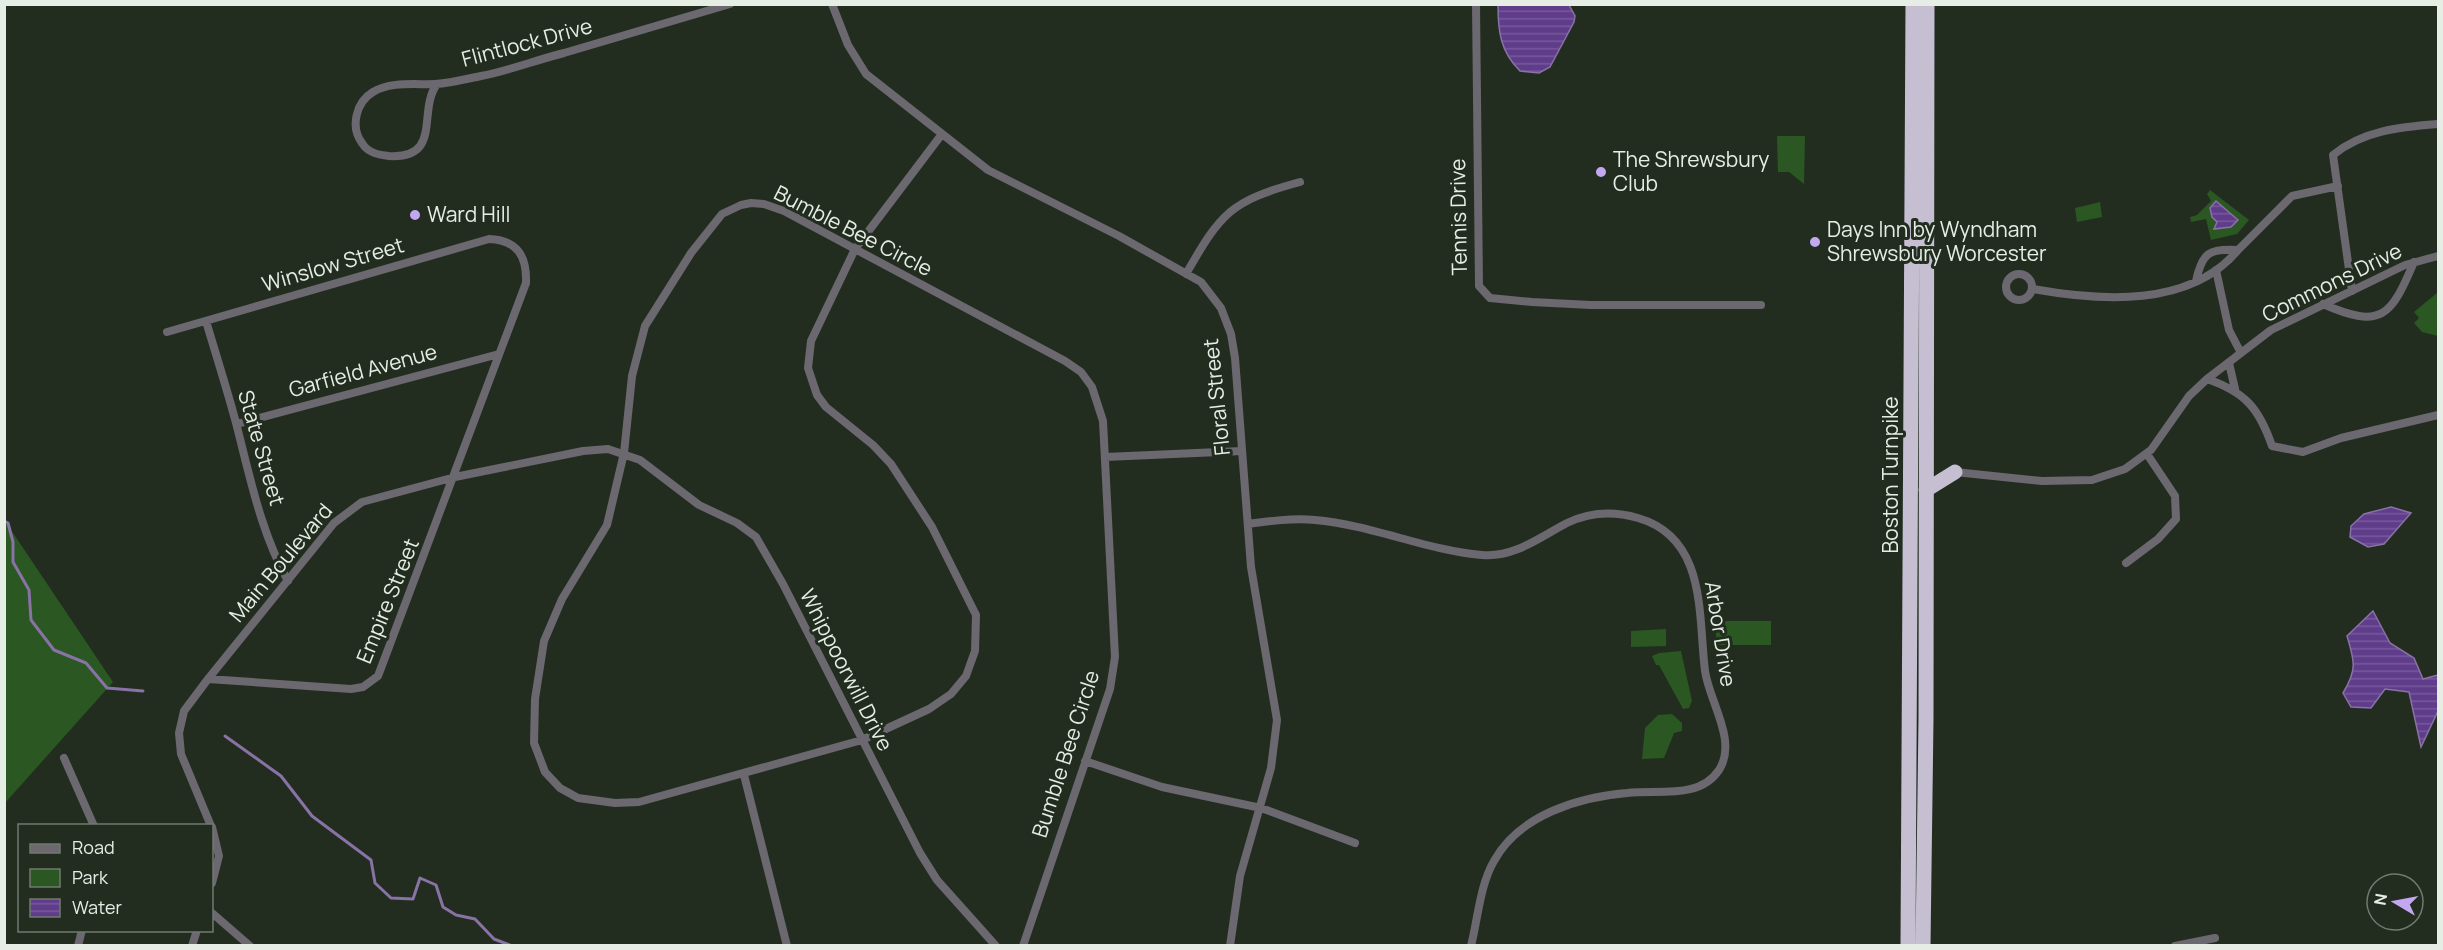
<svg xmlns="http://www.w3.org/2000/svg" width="2443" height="950" font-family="Manrope,sans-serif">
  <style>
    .green { fill: #2a5722 }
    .water { fill: url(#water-rules); stroke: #8872a6; stroke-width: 1.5 }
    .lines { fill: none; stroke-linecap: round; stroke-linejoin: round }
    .stream { stroke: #8872a6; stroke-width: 3 }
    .street { stroke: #6b6870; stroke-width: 8 }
    .highway { stroke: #c6bfd2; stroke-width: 15 }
    .poi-dot { fill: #c4a7f1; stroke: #222d20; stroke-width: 2 }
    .labels { text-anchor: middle; stroke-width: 6; stroke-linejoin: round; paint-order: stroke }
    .street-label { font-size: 21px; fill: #e5ede4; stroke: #222d20 }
    .poi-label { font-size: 21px; fill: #e5ede4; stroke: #222d20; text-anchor: start }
  </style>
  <defs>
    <pattern id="water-rules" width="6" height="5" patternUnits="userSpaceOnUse" patternTransform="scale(1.5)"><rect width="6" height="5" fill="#603d8b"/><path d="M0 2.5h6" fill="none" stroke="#77599b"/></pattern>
  </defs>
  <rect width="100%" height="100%" fill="#222d20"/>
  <!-- green -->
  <path class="green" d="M1777 136H1805L1804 184 1789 172H1778Z
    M2210 190 2249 220 2237 234 2211 240 2206 219 2191 222 2190 217 2197 215 2211 201 2207 194Z
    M2100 202 2102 217 2077 222 2075 208Z
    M2438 292V336L2422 332 2414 323 2419 318 2414 312Z
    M5 521 113 682 5 803 4 521Z
    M1716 621H1771V645H1716Z
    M1666 629V646L1631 647V631Z
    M1681 651 1692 701 1689 708 1683 709 1659 665H1656L1652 656 1659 653Z
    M1672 714 1682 723V731L1674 733 1664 758 1642 759 1645 728 1658 715Z"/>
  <!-- water -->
  <path class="water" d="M1498 5H1569L1575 16 1574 22 1550 67 1539 73 1520 71C1500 51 1498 31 1498 5Z
    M2216 201 2238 220 2231 227 2214 229 2217 222 2212 217 2210 208Z
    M2391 507 2411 513 2384 544 2368 547 2350 537 2351 526 2364 514Z
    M2373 611 2390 643 2414 658 2423 679 2438 675V711L2421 747 2409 692 2385 689 2371 708 2351 707 2343 693C2357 670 2355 662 2347 636Z"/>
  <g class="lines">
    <!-- stream -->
    <path class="stream" d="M4 521 8 523 13 542V562L29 590 31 620 54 650 86 663 107 688 143 691
      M225 736 281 776 312 816 371 860 375 883 391 898 413 899 420 878 436 885 443 907 456 915 475 919 494 939 512 946"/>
    <!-- street -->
    <path class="street" d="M832 4 848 45 866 74 988 170 1119 236 1201 282 1221 308 1231 334 1235 358 1251 567 1277 720 1271 768 1240 876 1230 946
      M1476 4 1479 286 1490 298 1532 302 1591 305H1761
      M437 84C417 111 443 159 389 156 379 155 368 153 362 143 350 127 356 102 373 92 391 81 416 85 436 84 450 83 466 79 481 76 508 71 536 60 564 53 619 37 674 21 730 4
      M942 134 855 249 811 341 808 368 817 395 826 407 873 445 891 464 932 527 976 615 975 651 966 676 951 694 929 709 862 740 639 802 615 803 578 798 560 788 545 772 534 743 535 699 544 641 562 599 607 525 624 453 632 376 645 326 691 253 722 214 741 205 751 203 764 204 784 211 855 249 1065 361 1081 372 1092 387 1103 421 1115 657 1110 689 1023 946
      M2238 250 2292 196 2338 186
      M2216 270 2229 330 2241 353
      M1186 274C1221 213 1230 201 1300 182
      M2006 287a13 13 0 1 1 26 0a13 13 0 1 1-26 0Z
      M2033 289C2100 301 2190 308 2238 250 2209 248 2202 253 2196 281
      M2352 291 2333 155C2363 130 2401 127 2438 124
      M2323 304C2382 330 2391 316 2414 262
      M206 321C216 355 227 389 236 423 250 477 261 533 288 581
      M167 332 489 239C518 240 527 257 526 283L378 676 363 687 351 689 208 679
      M2229 363 2235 389
      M2207 379C2245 392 2259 408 2272 446L2303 452 2341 438 2438 415
      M237 424 499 354
      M1105 457 1242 451
      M1955 472 2042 481 2092 480 2125 469 2151 450 2189 396 2207 379 2271 330 2405 265 2438 256
      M1248 524C1270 521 1292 518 1315 520 1372 525 1425 550 1482 555 1514 558 1540 537 1567 523 1590 512 1614 511 1638 518 1707 538 1698 614 1705 671 1709 701 1738 741 1719 770 1699 800 1658 789 1627 793 1579 797 1519 815 1494 861 1480 885 1478 918 1471 946
      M2126 563 2158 539 2176 519 2175 496 2147 454
      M64 758 94 826
      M1085 761 1162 787 1261 808 1355 843
      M744 775 787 946
      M211 826 181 754 179 733 184 711 208 679 334 523 362 502 455 477 583 451 608 449 640 460 699 505 737 523 756 537 783 584 920 853 937 880 996 946
      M212 827 219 856 212 883
      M212 913 250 946
      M78 946 82 930
      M192 946 197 930
      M2175 946 2215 938"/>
    <!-- highway -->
    <path class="highway" d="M1926 490 1955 472
      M1908 946 1913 4
      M1923 946 1926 719 1927 4"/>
  </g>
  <!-- markers -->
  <g class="poi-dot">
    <circle cx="1601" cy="172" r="6"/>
    <circle cx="415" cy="215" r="6"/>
    <circle cx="1815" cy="242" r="6"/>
  </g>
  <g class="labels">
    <!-- street labels -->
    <g class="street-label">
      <text transform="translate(527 43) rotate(-15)" y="7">Flintlock Drive</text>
      <text transform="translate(1459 217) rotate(-91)" y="7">Tennis Drive</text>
      <text transform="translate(853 231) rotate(27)" y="7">Bumble Bee Circle</text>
      <text transform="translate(333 265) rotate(-16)" y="7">Winslow Street</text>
      <text transform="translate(2332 283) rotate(-26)" y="7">Commons Drive</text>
      <text transform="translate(363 371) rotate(-15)" y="7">Garfield Avenue</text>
      <text transform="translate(1217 397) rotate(-96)" y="7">Floral Street</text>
      <text transform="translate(261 448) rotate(74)" y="7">State Street</text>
      <text transform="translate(1891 475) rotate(-90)" y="7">Boston Turnpike</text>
      <text transform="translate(281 563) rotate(-50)" y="7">Main Boulevard</text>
      <text transform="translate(388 601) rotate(-68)" y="7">Empire Street</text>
      <text transform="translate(1720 634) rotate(81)" y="7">Arbor Drive</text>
      <text transform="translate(846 670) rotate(63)" y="7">Whippoorwill Drive</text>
      <text transform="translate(1066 754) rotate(-72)" y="7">Bumble Bee Circle</text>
    </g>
    <!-- poi labels -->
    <g class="poi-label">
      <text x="1613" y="167">The Shrewsbury<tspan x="1613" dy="24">Club</tspan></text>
      <text x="427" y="222">Ward Hill</text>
      <text x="1827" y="237">Days Inn by Wyndham<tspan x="1827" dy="24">Shrewsbury Worcester</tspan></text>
    </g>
  </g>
  <!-- border -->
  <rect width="2443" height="950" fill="none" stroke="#e5ede4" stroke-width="12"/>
  <!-- legend -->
  <rect x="18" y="824" width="195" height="108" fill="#222d20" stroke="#707a6e" stroke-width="1.5"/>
  <rect x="30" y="844" width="30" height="9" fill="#6b6870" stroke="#707a6e" stroke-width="1.5"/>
  <text x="72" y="854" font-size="18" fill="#e5ede4">Road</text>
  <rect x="30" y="869" width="30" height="18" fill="#2a5722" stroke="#707a6e" stroke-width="1.5"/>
  <text x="72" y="884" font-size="18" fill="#e5ede4">Park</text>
  <rect x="30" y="899" width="30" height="18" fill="url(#water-rules)" stroke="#707a6e" stroke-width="1.5"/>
  <text x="72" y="914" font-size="18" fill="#e5ede4">Water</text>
  <!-- north arrow -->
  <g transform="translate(2395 902) rotate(280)"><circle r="28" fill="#222d20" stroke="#707a6e" stroke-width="1.5"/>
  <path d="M0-4.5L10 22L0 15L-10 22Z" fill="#c4a7f1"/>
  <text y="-9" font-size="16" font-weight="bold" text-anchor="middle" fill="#e5ede4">N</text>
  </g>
</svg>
